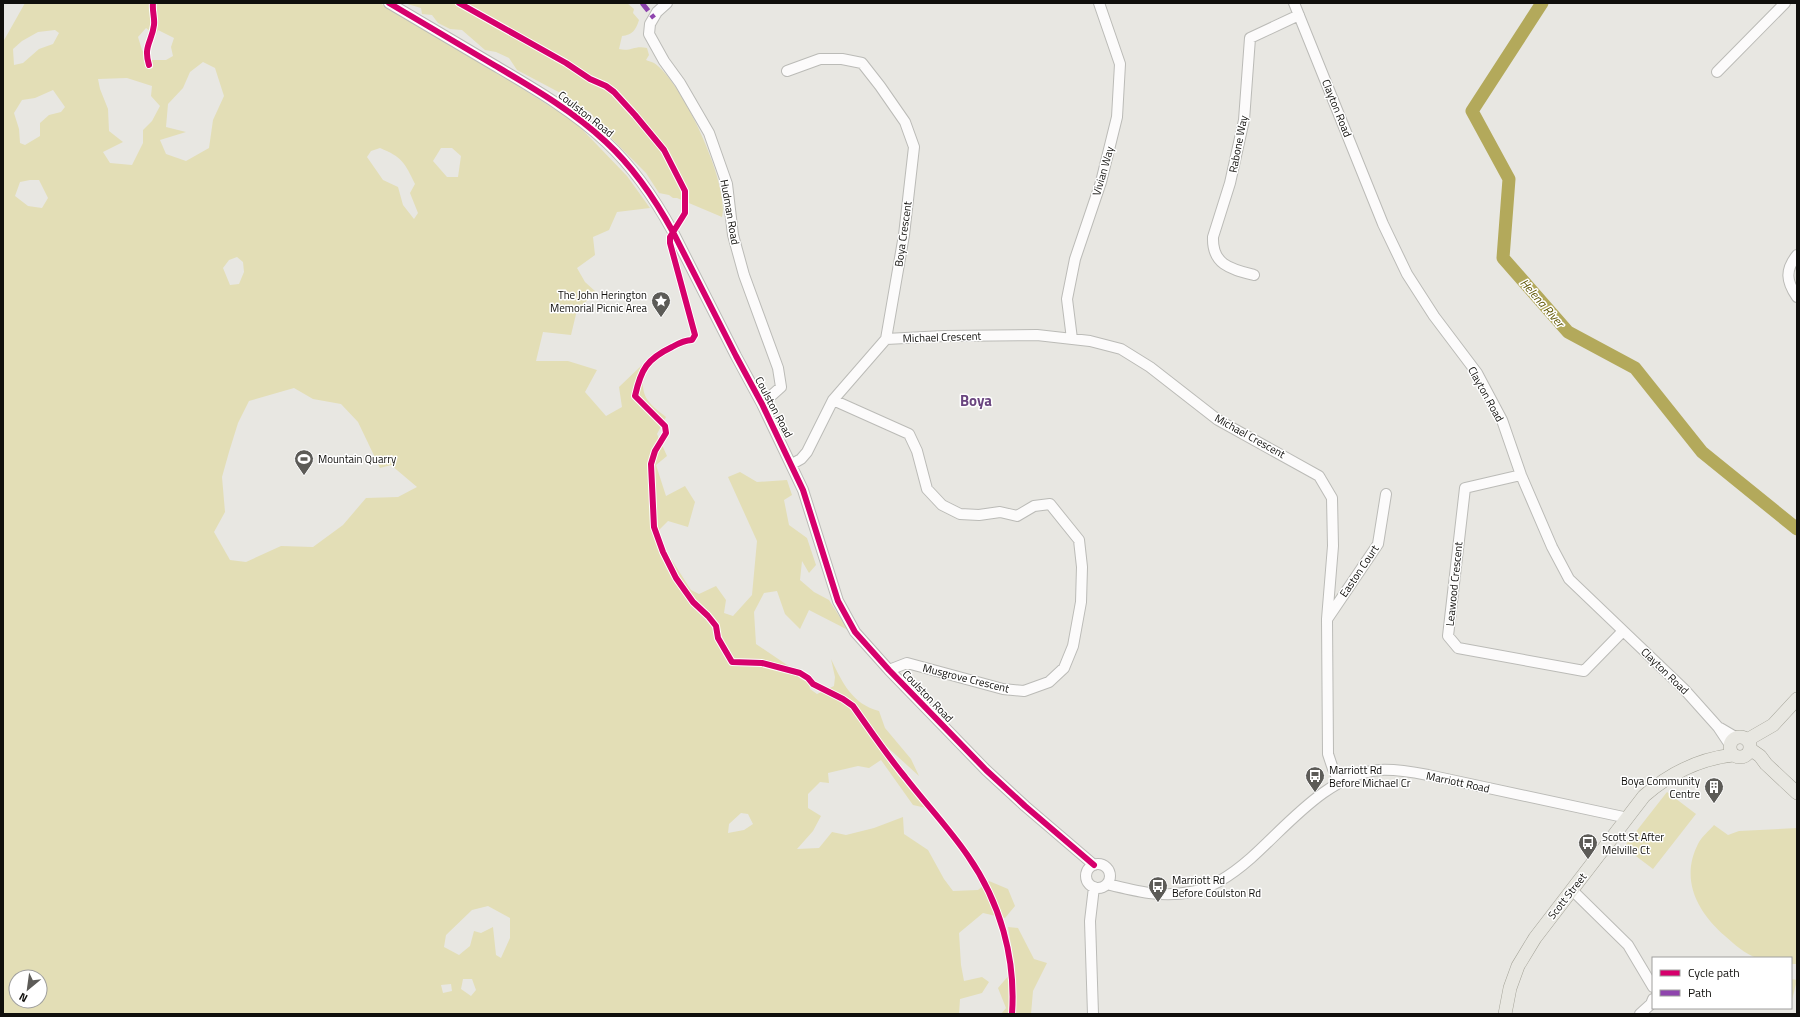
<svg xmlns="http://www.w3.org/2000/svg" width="1800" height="1017" font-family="'Titillium Web',sans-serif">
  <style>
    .green { fill: #e3deb6; fill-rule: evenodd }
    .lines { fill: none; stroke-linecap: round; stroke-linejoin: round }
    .river { stroke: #b3a95b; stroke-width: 13 }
    .minor-casing { stroke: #bbbbb7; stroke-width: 12 }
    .major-casing { stroke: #a4a398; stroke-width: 14 }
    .minor { stroke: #fcfbfb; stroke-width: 10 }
    .major { stroke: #e8e7e1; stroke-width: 13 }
    .quiet { stroke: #8e44ad; stroke-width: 5; stroke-dasharray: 10 5; stroke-linecap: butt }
    .cycleway-casing { stroke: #fff; stroke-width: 8 }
    .cycleway { stroke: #d6006c; stroke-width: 6 }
    .labels { text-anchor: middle; stroke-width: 3; stroke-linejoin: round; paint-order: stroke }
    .street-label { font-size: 11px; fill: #100f0c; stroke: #fff }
    .poi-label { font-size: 11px; fill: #100f0c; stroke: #fff; text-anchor: start }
    .water-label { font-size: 12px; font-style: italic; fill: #5e5502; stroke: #fff }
    .district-label { font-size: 15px; font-weight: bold; fill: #6a457f; stroke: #fff }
  </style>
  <rect width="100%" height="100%" fill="#e8e7e2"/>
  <!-- green -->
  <path class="green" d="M25 3H380L461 50 575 122 627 176 650 208 617 212 609 230 593 237 595 255 577 268 585 282 596 292 577 310 571 335 543 332 536 361H568L597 370 585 392 606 416 622 407 619 387 642 365C643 395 641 398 666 417L657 434 667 456 656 465 666 496 685 486 695 502 688 527 668 521 657 532 666 551 691 590 699 594 716 586 726 600 724 613 733 616 752 595 757 541 728 477 740 472 757 482 787 480 792 495 784 500 789 525 807 538 816 565 809 573 802 561 800 580 814 592 829 600 848 630 809 610 800 629 785 614 777 591 764 593 754 612 756 644 793 669 808 675 810 689 817 694 834 686 835 677 831 659C842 682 852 704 879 711L885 728 911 759 919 776 886 746H879L898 775 926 808 913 805 881 760 869 768 858 766 828 773 829 783 820 782 808 794V808L821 816 813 831 797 849 819 848 832 832 846 835 874 828 903 817 904 834 928 850 944 879 953 891 978 890 989 881 1008 889 1015 906 1005 918 983 913 959 933 961 965 964 981 982 977 989 982 982 993 960 999 959 1014H3V42ZM146 28 156 35 158 30 174 38 171 47 173 56 166 60H150L142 50 138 37ZM55 30 59 33 53 44 39 49 23 63 14 65 13 49 22 41 38 32ZM203 62 215 68 224 96 213 120 209 148 186 161 166 154 160 140 186 132 166 127 168 104 183 88 190 72ZM127 78 152 86 151 96 160 106 152 121 143 130V143L132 165 110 163 103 152 123 142 109 131 108 109 100 89 98 79ZM53 90 65 107 61 112 49 115 40 123V136L25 145 20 143 19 129 14 113 22 100 35 98ZM380 148C402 157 405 163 415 184L410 193 418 213 414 219 403 205 398 187 383 180 367 157 371 151ZM441 148H452L461 156 458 177H447L433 161ZM30 180H39L48 198 42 208 28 206 15 196 20 182ZM237 257 243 262 244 272 239 284 230 285 223 268 229 260ZM294 388 313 399 341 404 358 422 380 468 391 465 417 487 398 497 366 498 343 525 313 547 281 546 246 562 230 560 214 532 225 512 222 477 229 452 238 423 249 401ZM741 813 748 814 753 824 744 830 728 833 729 824ZM488 906 510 918V938L501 958 496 955 493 927 481 933 474 931 470 946 459 955 444 947 446 935 472 910ZM16 977H40V1001H16ZM463 979H472L476 990 471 996 461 989ZM451 984 452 991 443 993 441 985Z
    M404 3H627L634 9 633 13 639 20C636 30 632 35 622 36L619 49C631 52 634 45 647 48L649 55 646 60C648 61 652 62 654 63 682 81 730 185 722 217L677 198H673L669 195 659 193 646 173 606 133 590 112 580 107 568 97 517 70 509 58 496 52 485 50 462 30 450 29 438 23 432 15 422 14 421 8Z
    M1667 792 1696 814 1653 869 1624 847Z
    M1714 825 1728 835 1739 831 1797 828V964H1791V958C1781 958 1767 961 1757 958 1745 954 1734 944 1725 936 1697 912 1680 879 1698 844 1701 837 1709 831 1714 825Z
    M1008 927 1018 928 1034 959 1047 963 1033 991 1031 1014H1001L1006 1008 998 988 1015 968Z
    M1791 979 1797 980 1791 1004Z"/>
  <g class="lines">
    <!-- river -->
    <path class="river" d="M1542 3 1472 111 1509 179 1503 258 1568 332 1635 368 1702 452 1797 529"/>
    <defs>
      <path id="minor" d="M389 3C424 24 459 44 494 65 533 88 573 111 606 142 634 168 655 199 673 232L736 356 762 404 803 490 838 601 855 632 889 670 986 770 1025 806 1094 865
        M667 3 657 12 650 24 649 34 664 61 680 83 709 133 727 184 733 235 744 275 778 368 781 387 762 404
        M1294 3 1383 224 1407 274 1434 316 1477 373 1502 420 1521 475 1552 547 1569 579 1684 689 1718 727 1730 745
        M787 71 820 59H842L862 63 880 86 905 122 914 147 904 235 886 339 833 400 807 452 801 459 792 464
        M1717 72 1785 3
        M1797 255C1785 270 1786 281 1797 297
        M1254 275C1231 269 1212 265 1213 237L1230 183 1244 120 1250 38 1299 15
        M886 339 944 336 1037 335 1090 341 1121 349 1150 367 1218 420 1319 476 1332 498 1333 546 1327 619 1328 754 1333 769 1339 782
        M1072 339 1067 299 1075 259 1101 182 1117 117 1120 64 1099 3
        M833 400 909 434 917 451 927 489 942 505 960 514 979 515 1000 512 1017 516 1034 506 1050 504 1079 540 1082 567 1081 602 1073 646 1064 668 1049 682 1024 691 1003 689 907 663 889 670
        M1521 475 1465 488 1448 636 1458 648 1584 671 1623 631
        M1328 618 1378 544 1386 494
        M1720 728 1737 738
        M1086 876a12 12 0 1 1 24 0a12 12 0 1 1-24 0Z
        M1107 884C1135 891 1162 898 1191 892 1214 888 1234 873 1251 858 1288 825 1328 774 1380 770 1396 769 1412 772 1428 775L1628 818
        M1572 890 1628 945 1653 987
        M1093 1014 1090 921 1094 887
        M1640 1014 1651 1004 1653 999"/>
      <path id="major" d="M1730 747a10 10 0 1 1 20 0a10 10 0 1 1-20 0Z
        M1747 740 1773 725 1797 699
        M1750 749 1760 756 1766 764 1797 793
        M1505 1014 1510 988 1518 966 1535 938 1644 796C1670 773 1699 759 1733 755"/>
    </defs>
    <!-- minor casing -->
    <use href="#minor" class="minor-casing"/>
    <!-- major casing -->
    <use href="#major" class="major-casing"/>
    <!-- minor -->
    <use href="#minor" class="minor"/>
    <!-- major -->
    <use href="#major" class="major"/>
    <!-- quiet -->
    <path class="quiet" d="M642 3 654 18"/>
    <defs>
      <path id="cycleway" d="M389 3C424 24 459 44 494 65 533 88 573 111 606 142 634 168 655 199 673 232L736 356 762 404 803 490 838 601 855 632 889 670 986 770 1025 806 1094 865
        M459 3 566 63 590 79 606 86 614 92 635 115 664 150 685 191V213L670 237V243L695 335 692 340C685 340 679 343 672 347 647 359 641 369 635 396L665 426 666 433 655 451 651 464 654 527 663 552 676 578 693 602 708 616 716 626 718 638 732 662 762 663 800 673 808 678 813 684 843 699 853 706C870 730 886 754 905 777 925 803 949 828 968 856 1000 902 1016 958 1012 1014
        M149 65C143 46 152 42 154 25 155 18 152 11 153 3"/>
    </defs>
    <!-- cycleway casing -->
    <use href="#cycleway" class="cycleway-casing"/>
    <!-- cycleway -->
    <use href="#cycleway" class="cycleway"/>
  </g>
  <!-- icons -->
  <defs>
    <symbol id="sight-pin" viewBox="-11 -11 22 30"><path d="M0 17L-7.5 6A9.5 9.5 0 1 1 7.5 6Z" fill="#5c5b57" stroke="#fff"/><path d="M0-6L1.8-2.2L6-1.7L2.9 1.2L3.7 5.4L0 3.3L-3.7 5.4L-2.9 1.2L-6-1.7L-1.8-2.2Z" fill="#fff"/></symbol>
    <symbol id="stadium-pin" viewBox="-11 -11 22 30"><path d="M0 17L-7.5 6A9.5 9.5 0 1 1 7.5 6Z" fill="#5c5b57" stroke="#fff"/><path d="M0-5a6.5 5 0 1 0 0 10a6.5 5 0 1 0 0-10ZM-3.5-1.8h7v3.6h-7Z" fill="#fff"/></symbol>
    <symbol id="bus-pin" viewBox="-11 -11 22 30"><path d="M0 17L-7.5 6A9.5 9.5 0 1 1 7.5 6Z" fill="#5c5b57" stroke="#fff"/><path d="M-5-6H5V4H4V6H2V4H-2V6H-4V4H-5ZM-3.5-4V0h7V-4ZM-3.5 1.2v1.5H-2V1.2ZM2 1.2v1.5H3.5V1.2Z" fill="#fff"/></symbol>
    <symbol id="building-pin" viewBox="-11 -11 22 30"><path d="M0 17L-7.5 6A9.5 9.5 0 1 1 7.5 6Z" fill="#5c5b57" stroke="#fff"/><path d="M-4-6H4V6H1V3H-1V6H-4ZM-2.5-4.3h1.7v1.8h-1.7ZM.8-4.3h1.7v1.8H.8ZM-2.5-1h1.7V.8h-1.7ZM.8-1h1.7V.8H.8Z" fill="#fff"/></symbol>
  </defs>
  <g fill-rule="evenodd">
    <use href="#sight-pin" x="650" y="290" width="22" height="30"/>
    <use href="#stadium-pin" x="293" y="448" width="22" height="30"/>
    <use href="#bus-pin" x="1304" y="765" width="22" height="30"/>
    <use href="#building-pin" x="1703" y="776" width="22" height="30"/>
    <use href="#bus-pin" x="1577" y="832" width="22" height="30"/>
    <use href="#bus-pin" x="1147" y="875" width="22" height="30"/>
  </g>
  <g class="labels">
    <!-- street labels -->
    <g class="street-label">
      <text transform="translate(1337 108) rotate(68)" y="4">Clayton Road</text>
      <text transform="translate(586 114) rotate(38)" y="4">Coulston Road</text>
      <text transform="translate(1238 144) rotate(-79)" y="4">Rabone Way</text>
      <text transform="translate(1103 171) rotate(-74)" y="4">Vivian Way</text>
      <text transform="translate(730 212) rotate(80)" y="4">Hudman Road</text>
      <text transform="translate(903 234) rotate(-82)" y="4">Boya Crescent</text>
      <text transform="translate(942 337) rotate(-2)" y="4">Michael Crescent</text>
      <text transform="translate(1486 394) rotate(61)" y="4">Clayton Road</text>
      <text transform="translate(774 407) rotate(62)" y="4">Coulston Road</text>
      <text transform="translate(1250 436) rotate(29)" y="4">Michael Crescent</text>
      <text transform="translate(1359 571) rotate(-56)" y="4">Easton Court</text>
      <text transform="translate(1454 584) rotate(-84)" y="4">Leawood Crescent</text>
      <text transform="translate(1665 671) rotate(44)" y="4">Clayton Road</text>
      <text transform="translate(966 678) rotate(14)" y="4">Musgrove Crescent</text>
      <text transform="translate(928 696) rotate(46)" y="4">Coulston Road</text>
      <text transform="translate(1458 782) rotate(12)" y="4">Marriott Road</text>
      <text transform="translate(1567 896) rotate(-52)" y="4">Scott Street</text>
    </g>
    <!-- poi labels -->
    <g class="poi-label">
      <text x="647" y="299" text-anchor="end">The John Herington<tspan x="647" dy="13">Memorial Picnic Area</tspan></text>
      <text x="318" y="463">Mountain Quarry</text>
      <text x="1329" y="774">Marriott Rd<tspan x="1329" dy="13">Before Michael Cr</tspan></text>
      <text x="1700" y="785" text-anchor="end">Boya Community<tspan x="1700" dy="13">Centre</tspan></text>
      <text x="1602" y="841">Scott St After<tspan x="1602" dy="13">Melville Ct</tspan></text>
      <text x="1172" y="884">Marriott Rd<tspan x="1172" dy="13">Before Coulston Rd</tspan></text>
    </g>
    <!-- water labels -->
    <g class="water-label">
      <text transform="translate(1542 303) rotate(49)" y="4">Helena River</text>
    </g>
    <!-- district labels -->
    <g class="district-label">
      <text x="976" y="406">Boya</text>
    </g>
  </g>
  <!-- border -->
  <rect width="1800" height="1017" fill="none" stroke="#100f0c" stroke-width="8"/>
  <!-- legend -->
  <rect x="1652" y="957" width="140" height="52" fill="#ffffff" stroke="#9f9f9e"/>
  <rect x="1660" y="970" width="20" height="6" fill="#d6006c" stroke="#9f9f9e"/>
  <text x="1688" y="977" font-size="12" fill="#100f0c">Cycle path</text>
  <rect x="1660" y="990" width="20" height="6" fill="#8e44ad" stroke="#9f9f9e"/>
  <text x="1688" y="997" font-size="12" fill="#100f0c">Path</text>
  <!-- north arrow -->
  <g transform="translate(28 989) rotate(209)"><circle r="19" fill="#ffffff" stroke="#9f9f9e"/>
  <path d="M0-3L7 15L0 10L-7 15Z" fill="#5c5b57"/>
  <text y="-6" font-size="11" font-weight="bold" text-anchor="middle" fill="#100f0c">N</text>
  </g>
</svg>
